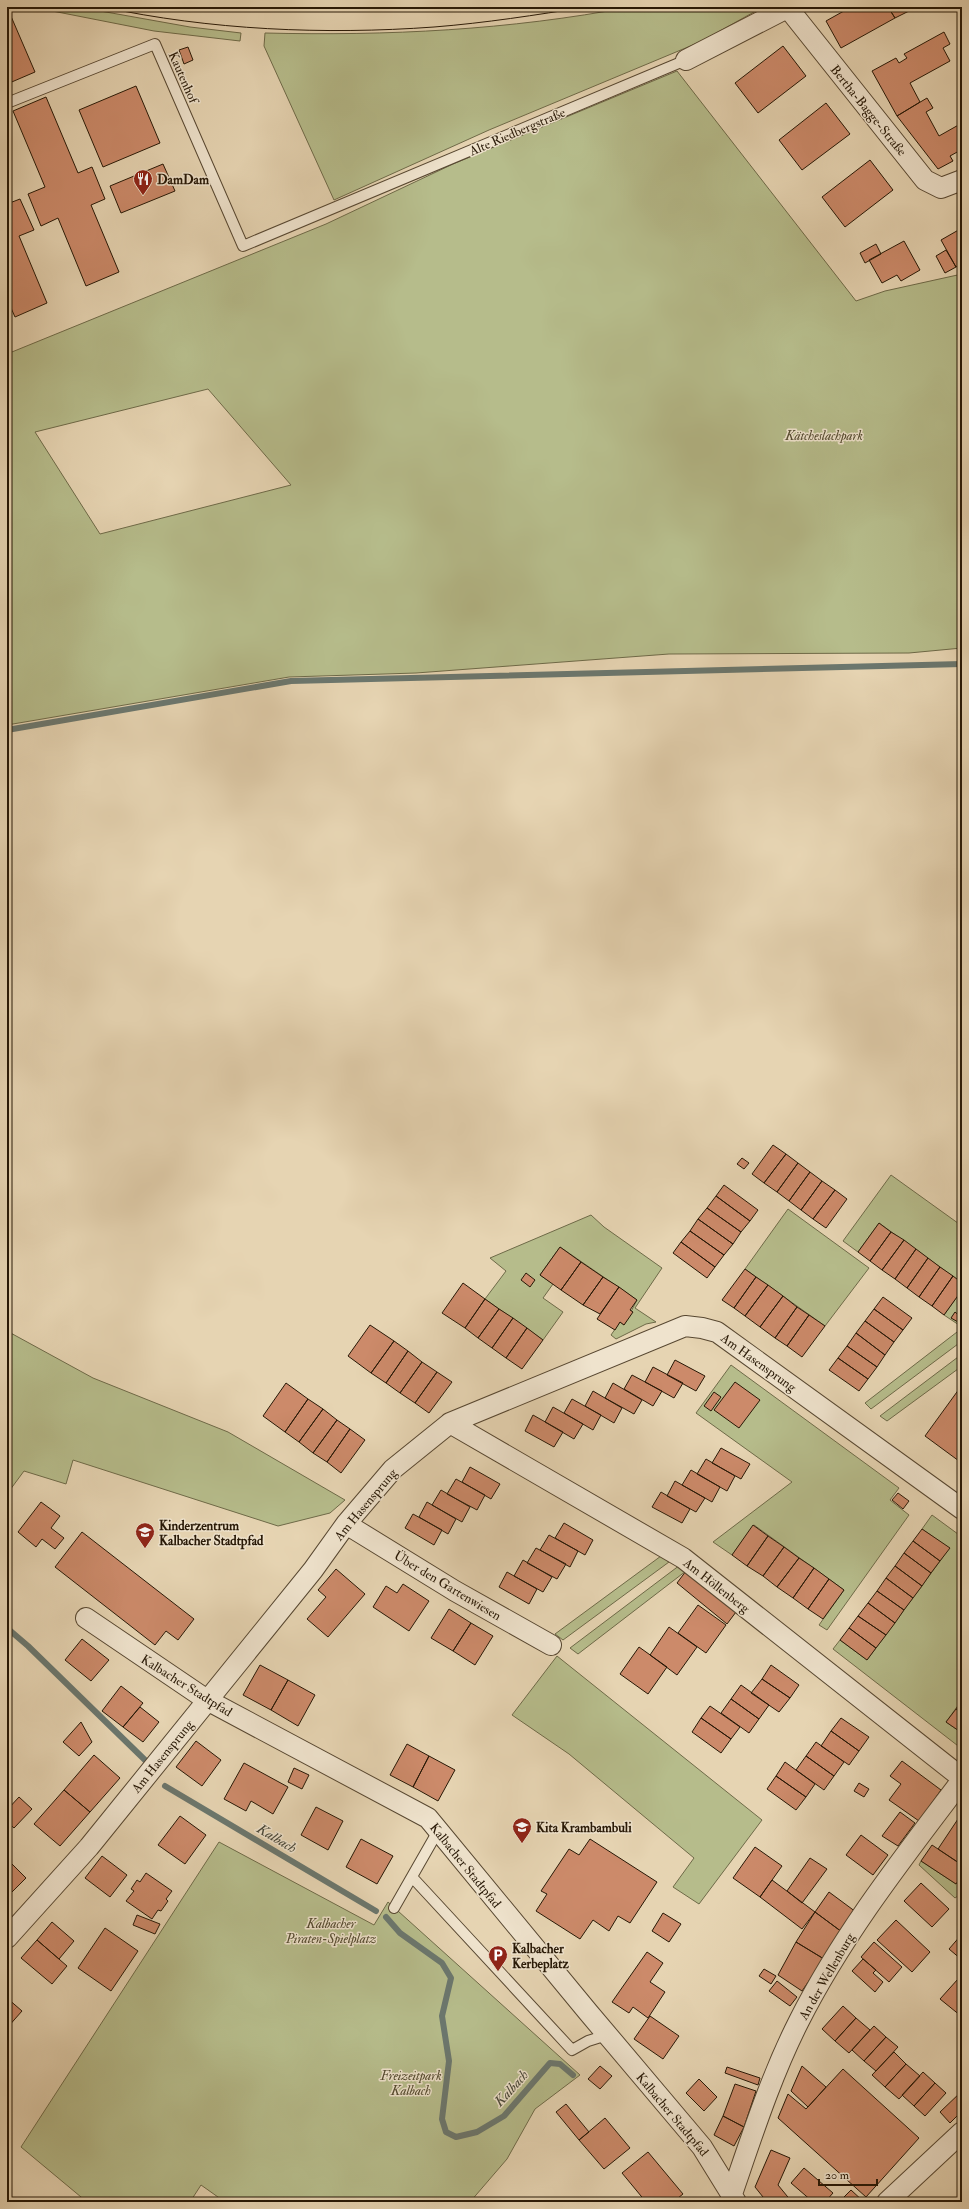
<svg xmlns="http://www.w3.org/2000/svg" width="969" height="2209" font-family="'IM FELL Double Pica',serif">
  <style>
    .green { fill: #b6bc8b; stroke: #6e6a48; fill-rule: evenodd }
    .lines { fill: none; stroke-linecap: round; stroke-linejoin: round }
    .stream { stroke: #6b776e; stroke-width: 6 }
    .building { fill: #cc8a6a; stroke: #271806 }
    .service-casing { stroke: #574731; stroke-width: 12 }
    .minor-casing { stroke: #574731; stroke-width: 22 }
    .service { stroke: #efe3cd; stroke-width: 10 }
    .minor { stroke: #efe3cd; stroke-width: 20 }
    .tram { stroke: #271806; stroke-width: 1 }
    .labels { text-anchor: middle; stroke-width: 3; stroke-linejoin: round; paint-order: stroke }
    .street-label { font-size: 13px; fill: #271806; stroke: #efe3cd }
    .poi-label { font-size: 13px; font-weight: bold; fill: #271806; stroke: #efe3cd; text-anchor: start }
    .park-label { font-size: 13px; font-style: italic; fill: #52492e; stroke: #efe3cd }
    .water-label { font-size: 14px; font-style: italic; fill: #49483a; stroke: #efe3cd }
  </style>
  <rect width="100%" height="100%" fill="#e6d4b2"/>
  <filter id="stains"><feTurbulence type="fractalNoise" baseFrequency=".005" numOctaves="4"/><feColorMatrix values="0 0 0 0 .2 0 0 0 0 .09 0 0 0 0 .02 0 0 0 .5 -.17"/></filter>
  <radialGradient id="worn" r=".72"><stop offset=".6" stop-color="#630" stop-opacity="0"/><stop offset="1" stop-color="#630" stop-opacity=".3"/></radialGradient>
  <!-- green -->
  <path class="green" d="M32 7H78L190 27 241 33 240 41 154 31Z
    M630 7H763L700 42 489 130 334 200 264 46 265 33C388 36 509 30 630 7Z
    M677 71 856 301 885 291 962 274V648L909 653 669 654 416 673 289 677 7 725V354L326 224 453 164ZM208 389 291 485 100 534 35 432Z
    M891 1175 962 1226V1283L879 1223 858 1252 843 1241Z
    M788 1209 869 1268 825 1326 745 1269Z
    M591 1215 604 1227 662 1268 635 1308 656 1322 646 1324 616 1339 611 1335 620 1322 624 1325 637 1300 560 1247 540 1275 553 1284 543 1298 563 1312 543 1340 485 1299 506 1271 490 1258Z
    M962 1290V1327L944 1315Z
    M7 1331 93 1378 228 1432 345 1500 330 1513 278 1526 73 1460 66 1484 24 1471 7 1494Z
    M957 1332 962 1336V1341L871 1409 865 1403Z
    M962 1354V1366L887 1421 880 1416Z
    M731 1365 899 1488 890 1500 909 1515 827 1630 819 1625 844 1590 754 1525 732 1555 713 1542 792 1482 696 1413Z
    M932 1515 962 1537V1700L946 1722 962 1733V1749L833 1649 840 1640 867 1660 940 1561 949 1548 922 1529Z
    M661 1556 669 1562 563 1640 555 1634Z
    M680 1565 686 1571 578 1654 570 1648Z
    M557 1656 762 1820 699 1904 673 1887 694 1858 569 1754 512 1715Z
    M219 1842 374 1925 388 1902 580 2075 535 2109 507 2159 470 2202H225L201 2185 190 2202H87L21 2147Z
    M921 1861 956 1884 962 1875V1893L955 1898 919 1865Z"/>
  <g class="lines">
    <!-- stream -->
    <path class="stream" d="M7 730 291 681 962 664
      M7 1628 28 1646 146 1761
      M165 1786 376 1911
      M386 1917 400 1933 442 1963 451 1978 442 2016 449 2061 442 2119 446 2132 456 2137 477 2132 504 2116 550 2063 560 2064 573 2075"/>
  </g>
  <!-- building -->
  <path class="building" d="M7 7 35 72 7 84Z
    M851 7H888L895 18 841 48 826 21Z
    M888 7H917L895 18Z
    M944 32 950 44 943 48 950 61 910 83 920 102 897 116 872 71 896 58 899 63 907 58 904 54Z
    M783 46 806 76 758 113 735 83Z
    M188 47 193 60 184 64 179 50Z
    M136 86 160 143 103 167 79 110Z
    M46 97 78 173 92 167 105 199 91 205 119 272 86 286 58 218 41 226 28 194 45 187 13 111Z
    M927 98 933 108 926 112 939 136 962 123V156L959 151 950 156 953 161 938 169 897 116Z
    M826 103 850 134 802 170 779 140Z
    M870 160 893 190 845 227 822 197Z
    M163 164 175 191 121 213 110 186Z
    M20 199 34 230 19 236 47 303 15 317 7 299V204Z
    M962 228V264L956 267 941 240Z
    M904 241 920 270 901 281 897 275 882 283 869 260Z
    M876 244 881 254 865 263 860 253Z
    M946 250 956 267 945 273 936 256Z
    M773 1145 786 1154 764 1183 752 1174Z
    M786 1154 798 1163 777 1192 764 1183Z
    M742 1158 749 1163 744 1169 737 1164Z
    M798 1163 810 1172 789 1201 777 1192Z
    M810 1172 822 1181 801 1210 789 1201Z
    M822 1181 835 1190 813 1219 801 1210Z
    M724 1185 758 1210 750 1221 716 1196Z
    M835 1190 847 1199 826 1228 813 1219Z
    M716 1196 750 1221 741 1232 707 1208Z
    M707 1208 741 1232 733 1244 698 1219Z
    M698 1219 733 1244 724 1255 690 1231Z
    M879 1223 891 1232 870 1261 858 1252Z
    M690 1231 724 1255 715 1267 681 1242Z
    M891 1232 904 1240 882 1270 870 1261Z
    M904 1240 916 1249 895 1279 882 1270Z
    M681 1242 715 1267 707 1278 673 1253Z
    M560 1247 581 1262 561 1290 540 1275Z
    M916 1249 928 1258 907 1288 895 1279Z
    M928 1258 940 1267 919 1297 907 1288Z
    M581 1262 603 1277 583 1305 561 1290Z
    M940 1267 953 1276 932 1306 919 1297Z
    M745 1269 756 1277 734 1308 722 1300Z
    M526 1273 535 1280 530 1287 521 1280Z
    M953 1276 962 1283V1290L944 1315 932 1306Z
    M603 1277 619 1287 600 1314 583 1305Z
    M756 1277 768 1285 745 1316 734 1308Z
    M463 1283 485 1299 465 1328 442 1313Z
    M768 1285 783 1296 760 1327 745 1316Z
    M619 1287 637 1300 630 1310 633 1312 624 1325 620 1322 615 1330 597 1319Z
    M783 1296 797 1307 775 1338 760 1327Z
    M883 1297 912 1318 903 1330 874 1309Z
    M485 1299 499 1309 478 1338 465 1328Z
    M797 1307 809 1315 787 1346 775 1338Z
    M499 1309 513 1318 492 1348 478 1338Z
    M874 1309 903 1330 894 1342 865 1321Z
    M955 1312 961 1317 958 1322 951 1318Z
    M809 1315 825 1326 802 1357 787 1346Z
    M513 1318 527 1328 506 1358 492 1348Z
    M865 1321 894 1342 885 1355 856 1333Z
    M370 1325 394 1341 371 1373 348 1356Z
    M527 1328 543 1340 522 1369 506 1358Z
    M856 1333 885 1355 877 1367 847 1346Z
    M394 1341 408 1351 386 1383 371 1373Z
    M847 1346 877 1367 868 1379 838 1358Z
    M408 1351 422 1362 400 1393 386 1383Z
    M838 1358 868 1379 859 1391 829 1370Z
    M675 1360 705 1376 696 1391 667 1375Z
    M422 1362 437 1372 415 1403 400 1393Z
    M653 1367 683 1383 674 1398 645 1382Z
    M437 1372 452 1382 429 1413 415 1403Z
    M632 1375 662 1391 653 1406 624 1389Z
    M735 1382 760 1400 739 1428 714 1410Z
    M286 1383 308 1399 285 1432 263 1416Z
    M613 1383 642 1400 634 1414 605 1398Z
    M962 1385V1457L959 1461 925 1436Z
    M593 1391 622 1408 614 1423 585 1406Z
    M714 1392 721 1397 711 1411 704 1406Z
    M308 1399 323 1409 299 1442 285 1432Z
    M572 1399 601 1415 593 1430 564 1413Z
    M553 1407 583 1424 574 1439 545 1422Z
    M323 1409 337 1420 313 1453 299 1442Z
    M533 1415 563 1432 554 1447 525 1431Z
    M337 1420 350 1429 327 1462 313 1453Z
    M350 1429 365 1440 341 1473 327 1462Z
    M721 1448 750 1464 741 1479 712 1463Z
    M706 1459 735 1476 727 1491 697 1474Z
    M470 1467 500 1484 491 1499 462 1482Z
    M691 1470 720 1487 712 1502 682 1485Z
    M456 1479 485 1495 477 1510 447 1494Z
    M675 1481 705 1498 696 1512 667 1496Z
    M441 1490 470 1507 462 1522 432 1505Z
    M661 1492 690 1509 682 1523 652 1507Z
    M898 1493 909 1501 903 1509 892 1500Z
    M41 1502 60 1516 51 1528 64 1538 55 1549 42 1539 36 1547 18 1532Z
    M427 1502 456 1519 448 1534 419 1517Z
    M413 1514 442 1530 434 1545 405 1528Z
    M564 1523 593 1540 585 1555 555 1538Z
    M753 1525 768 1536 747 1566 732 1555Z
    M922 1529 950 1548 940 1561 913 1541Z
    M82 1532 194 1619 178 1640 166 1631 155 1645 55 1567Z
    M549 1535 578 1551 570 1567 540 1550Z
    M768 1536 784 1547 763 1576 747 1566Z
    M913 1541 940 1561 931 1573 904 1553Z
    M784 1547 799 1558 777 1587 763 1576Z
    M536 1548 566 1564 557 1579 527 1563Z
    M904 1553 931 1573 922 1586 895 1566Z
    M799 1558 814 1568 793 1598 777 1587Z
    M523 1560 552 1577 543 1592 514 1576Z
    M895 1566 922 1586 913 1598 886 1578Z
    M814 1568 829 1579 808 1609 793 1598Z
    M336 1569 365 1594 328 1637 307 1619 326 1597 318 1590Z
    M686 1571 736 1612 727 1624 677 1583Z
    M507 1572 537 1589 529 1604 499 1587Z
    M886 1578 913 1598 904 1610 877 1591Z
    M829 1579 844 1590 823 1619 808 1609Z
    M403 1584 429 1601 409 1631 373 1607 386 1586 397 1593Z
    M877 1591 904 1610 895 1623 868 1603Z
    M868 1603 895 1623 886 1635 858 1616Z
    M698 1605 726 1625 706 1653 678 1633Z
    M449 1609 471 1623 453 1651 431 1638Z
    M858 1616 886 1635 876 1648 849 1628Z
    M471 1623 493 1636 475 1665 453 1651Z
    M669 1627 697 1647 677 1675 650 1655Z
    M849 1628 876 1648 867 1660 840 1640Z
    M82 1639 109 1660 91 1681 65 1660Z
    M639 1647 667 1667 648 1694 620 1674Z
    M260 1665 288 1680 271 1710 243 1695Z
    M771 1665 799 1685 790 1698 762 1679Z
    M762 1679 790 1698 779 1712 751 1693Z
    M288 1680 315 1695 298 1726 271 1710Z
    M741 1685 769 1705 759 1719 731 1699Z
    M121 1686 143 1703 123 1727 102 1711Z
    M731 1699 759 1719 749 1733 721 1713Z
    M962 1700V1714L956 1709Z
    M710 1706 740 1727 731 1739 701 1718Z
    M140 1707 159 1722 143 1742 123 1727Z
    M956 1709 962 1714V1733L946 1722Z
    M701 1718 731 1739 721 1753 692 1732Z
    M841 1718 869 1737 859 1751 831 1731Z
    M81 1722 92 1742 79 1756 63 1742Z
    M831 1731 859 1751 849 1765 821 1746Z
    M196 1741 221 1760 202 1786 176 1767Z
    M816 1742 844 1762 834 1776 806 1756Z
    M407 1744 429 1756 413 1787 390 1775Z
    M94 1755 120 1778 90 1812 64 1790Z
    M429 1756 455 1770 438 1801 413 1787Z
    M806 1756 834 1776 824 1790 796 1770Z
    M902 1761 941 1790 919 1821 889 1800 901 1784 890 1776Z
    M785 1762 815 1784 806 1797 776 1776Z
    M244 1763 288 1787 273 1814 251 1801 246 1811 224 1799Z
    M294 1768 309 1775 302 1789 288 1782Z
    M776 1776 806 1797 796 1810 767 1789Z
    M859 1783 869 1789 864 1797 854 1791Z
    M64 1790 90 1812 60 1846 34 1824Z
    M19 1797 32 1809 14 1828 7 1822V1810Z
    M316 1807 343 1821 328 1850 301 1835Z
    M900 1812 915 1823 898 1846 882 1836Z
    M962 1813V1865L938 1849Z
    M180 1816 206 1835 185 1864 158 1845Z
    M861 1835 888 1855 873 1875 846 1855Z
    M361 1839 393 1856 377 1884 346 1867Z
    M590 1839 657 1882 630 1923 618 1916 609 1931 593 1920 580 1939 536 1911 547 1894 541 1891 569 1849 579 1855Z
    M932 1845 962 1865V1875L956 1884 921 1861Z
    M755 1847 782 1866 760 1897 733 1878Z
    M102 1856 127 1875 110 1897 85 1878Z
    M810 1858 827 1869 802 1903 787 1891Z
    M7 1859 26 1878 7 1897Z
    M146 1873 172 1891 166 1899 168 1901 161 1911 158 1910 152 1919 126 1901 134 1891 131 1889 137 1880 140 1882Z
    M772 1880 815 1912 802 1929 760 1897Z
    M921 1883 949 1909 932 1927 904 1901Z
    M829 1892 856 1912 842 1932 815 1912Z
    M815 1912 842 1932 824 1959 796 1942Z
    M663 1913 681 1924 669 1942 652 1931Z
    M137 1915 160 1924 155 1934 133 1925Z
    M896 1920 930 1952 912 1972 877 1940Z
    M52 1922 74 1941 59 1959 37 1940Z
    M105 1928 138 1951 111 1991 78 1968Z
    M962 1934V1960L949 1949Z
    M37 1940 67 1966 52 1984 21 1958Z
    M796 1942 824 1959 802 1991 778 1975Z
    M874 1942 902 1967 889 1982 861 1957Z
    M647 1952 663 1963 650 1982 665 1992 648 2018 633 2007 629 2013 612 2002Z
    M863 1959 876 1970 873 1973 883 1982 875 1992 852 1971Z
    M764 1969 776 1976 771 1984 759 1976Z
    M958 1979 962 1982 961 2016 940 1999Z
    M777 1981 797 1997 790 2006 769 1991Z
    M7 1998 22 2011 7 2028Z
    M843 2006 856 2018 835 2041 822 2029Z
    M650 2016 679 2036 663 2059 634 2039Z
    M856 2018 870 2030 849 2053 835 2041Z
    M874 2026 886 2037 864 2061 852 2050Z
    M886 2037 898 2047 876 2071 864 2061Z
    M894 2052 906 2064 885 2087 872 2075Z
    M906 2064 920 2076 899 2099 885 2087Z
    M600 2066 612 2076 600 2089 588 2079Z
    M802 2066 826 2087 808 2107 791 2091Z
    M727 2067 760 2078 758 2085 725 2073Z
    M843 2069 919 2138 866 2197 778 2118 788 2094 806 2109Z
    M923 2072 935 2083 914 2106 902 2095Z
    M699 2079 717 2097 704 2111 686 2093Z
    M935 2083 946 2093 925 2116 914 2106Z
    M735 2084 756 2091 744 2127 723 2116Z
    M962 2091V2111L950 2123 940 2112Z
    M566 2104 589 2132 579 2140 556 2112Z
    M723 2116 744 2127 734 2146 714 2135Z
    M605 2118 630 2148 604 2169 579 2140Z
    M771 2150 790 2158 778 2185 792 2202H767L755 2187Z
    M648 2152 683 2194 673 2202H646L622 2173Z
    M804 2168 833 2193 825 2202H813L791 2183Z
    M851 2190 864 2202H839Z"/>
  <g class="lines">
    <defs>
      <path id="service" d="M7 103 155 44 243 246 686 60
        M412 1877 572 2050 588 2041 607 2035
        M394 1908 438 1831"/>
      <path id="minor" d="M788 8 925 180 941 188 962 180
        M686 60 789 7
        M450 1423 683 1558 962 1778
        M346 1524 455 1591 551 1645
        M86 1618 207 1700 428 1818 588 2012 702 2147 736 2202
        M7 1938 89 1847 313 1570 346 1524 393 1469 450 1423 685 1326 702 1328 717 1332 962 1509
        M732 2194C752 2136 771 2076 799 2021 843 1934 903 1858 962 1780
        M887 2202 962 2132"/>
    </defs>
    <!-- service casing -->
    <use href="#service" class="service-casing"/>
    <!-- minor casing -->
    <use href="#minor" class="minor-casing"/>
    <!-- service -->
    <use href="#service" class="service"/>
    <!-- minor -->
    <use href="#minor" class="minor"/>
    <!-- tram -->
    <path class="tram" d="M103 7C210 30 324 35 434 27 485 23 536 15 586 7
      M317 7H380"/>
  </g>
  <!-- icons -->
  <defs>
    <symbol id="restaurant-pin" viewBox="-11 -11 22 30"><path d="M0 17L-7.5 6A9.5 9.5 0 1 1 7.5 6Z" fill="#8f2418" stroke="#efe3cd"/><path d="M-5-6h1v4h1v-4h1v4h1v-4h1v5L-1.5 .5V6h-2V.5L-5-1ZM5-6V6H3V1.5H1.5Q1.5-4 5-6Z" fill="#fff"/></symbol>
    <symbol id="school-pin" viewBox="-11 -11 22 30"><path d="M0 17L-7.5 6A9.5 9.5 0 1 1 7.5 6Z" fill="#8f2418" stroke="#efe3cd"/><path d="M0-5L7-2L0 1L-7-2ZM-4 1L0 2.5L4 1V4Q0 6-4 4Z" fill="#fff"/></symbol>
    <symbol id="parking-pin" viewBox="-11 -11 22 30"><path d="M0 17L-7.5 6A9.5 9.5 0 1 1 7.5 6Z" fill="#8f2418" stroke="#efe3cd"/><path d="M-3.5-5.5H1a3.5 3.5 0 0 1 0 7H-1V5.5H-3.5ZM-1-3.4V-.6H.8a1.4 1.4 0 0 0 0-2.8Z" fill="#fff"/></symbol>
  </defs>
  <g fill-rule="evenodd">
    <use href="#restaurant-pin" x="132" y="168" width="22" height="30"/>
    <use href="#school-pin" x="134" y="1521" width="22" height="30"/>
    <use href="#school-pin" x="511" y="1816" width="22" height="30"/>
    <use href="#parking-pin" x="487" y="1944" width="22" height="30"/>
  </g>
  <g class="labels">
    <!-- street labels -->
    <g class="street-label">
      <text transform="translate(184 77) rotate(66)" y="5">Kautenhof</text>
      <text transform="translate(869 110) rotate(51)" y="5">Bertha-Bagge-Straße</text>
      <text transform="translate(517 131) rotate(-23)" y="5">Alte Riedbergstraße</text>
      <text transform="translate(759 1362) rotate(36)" y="5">Am Hasensprung</text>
      <text transform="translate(365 1504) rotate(-50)" y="5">Am Hasensprung</text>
      <text transform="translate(448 1585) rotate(31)" y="5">Über den Gartenwiesen</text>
      <text transform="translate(717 1585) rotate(38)" y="5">Am Höllenberg</text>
      <text transform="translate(187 1685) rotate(32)" y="5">Kalbacher Stadtpfad</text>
      <text transform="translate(162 1756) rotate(-51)" y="5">Am Hasensprung</text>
      <text transform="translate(466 1865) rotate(51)" y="5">Kalbacher Stadtpfad</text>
      <text transform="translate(826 1976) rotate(-60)" y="5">An der Wellenburg</text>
      <text transform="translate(673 2114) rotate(50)" y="5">Kalbacher Stadtpfad</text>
    </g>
    <!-- poi labels -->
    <g class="poi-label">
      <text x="157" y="184">DamDam</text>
      <text x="159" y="1530">Kinderzentrum<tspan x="159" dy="15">Kalbacher Stadtpfad</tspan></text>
      <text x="536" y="1832">Kita Krambambuli</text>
      <text x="512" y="1953">Kalbacher<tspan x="512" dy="15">Kerbeplatz</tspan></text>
    </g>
    <!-- park labels -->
    <g class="park-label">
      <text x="824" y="440">Kätcheslachpark</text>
      <text x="331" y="1928">Kalbacher<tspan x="331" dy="15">Piraten-Spielplatz</tspan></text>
      <text x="411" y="2080">Freizeitpark<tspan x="411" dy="15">Kalbach</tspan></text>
    </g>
    <!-- water labels -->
    <g class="water-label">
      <text transform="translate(277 1838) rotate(31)" y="5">Kalbach</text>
      <text transform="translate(511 2088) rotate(-48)" y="5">Kalbach</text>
    </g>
  </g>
  <!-- margin -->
  <rect width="969" height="2209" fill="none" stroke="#e6d4b2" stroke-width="24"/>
  <rect x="8" y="8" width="953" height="2193" fill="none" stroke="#271806" stroke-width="2"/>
  <rect x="12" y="12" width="945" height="2185" fill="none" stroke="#271806"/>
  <!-- scale -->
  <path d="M819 2179v6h58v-6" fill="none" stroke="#271806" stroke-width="2"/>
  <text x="825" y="2179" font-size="12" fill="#271806" stroke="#efe3cd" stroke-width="3" paint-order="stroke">20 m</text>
  <rect width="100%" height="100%" filter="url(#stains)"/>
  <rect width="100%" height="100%" fill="url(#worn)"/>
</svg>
